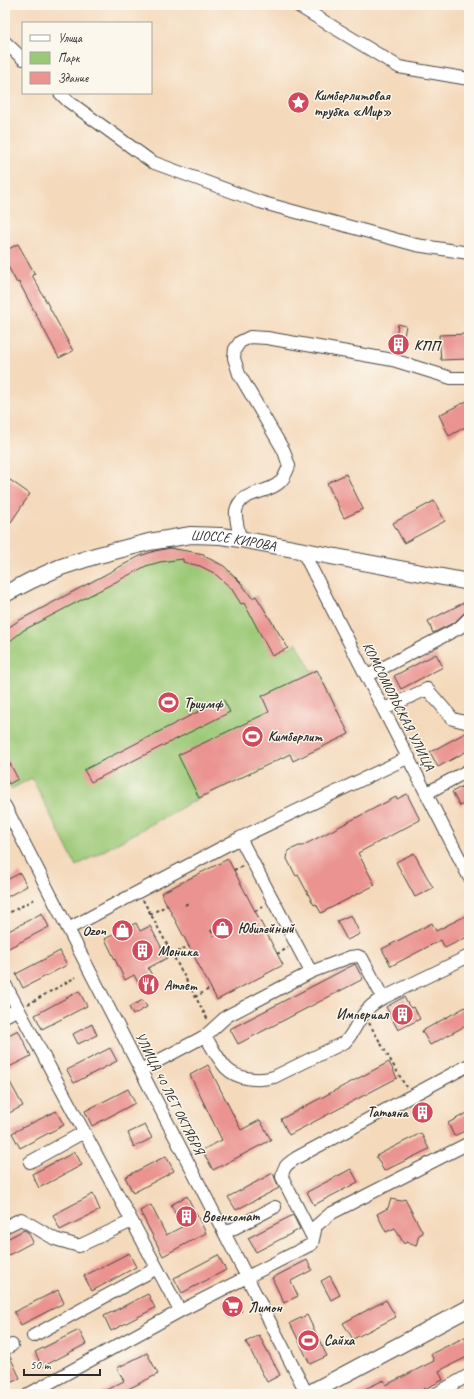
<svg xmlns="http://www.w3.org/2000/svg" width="474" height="1399" font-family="Caveat,sans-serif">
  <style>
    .green { fill: #9cc977; stroke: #647a51 }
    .building { fill: #ea9390 }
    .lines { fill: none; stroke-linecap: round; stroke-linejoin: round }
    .minor-casing { stroke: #494541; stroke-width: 14 }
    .major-casing { stroke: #494541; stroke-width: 18 }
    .path { stroke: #494541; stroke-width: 2; stroke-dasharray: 3 3; stroke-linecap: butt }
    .minor { stroke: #fff; stroke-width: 12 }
    .major { stroke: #fff; stroke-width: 16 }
    .labels { text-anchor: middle; stroke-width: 3; stroke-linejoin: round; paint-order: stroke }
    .poi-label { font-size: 14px; font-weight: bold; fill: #2b2b2b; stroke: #fbf7ec; text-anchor: start }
    .street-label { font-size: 14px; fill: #2b2b2b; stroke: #fbf7ec }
  </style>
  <rect width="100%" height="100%" fill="#fbf7ec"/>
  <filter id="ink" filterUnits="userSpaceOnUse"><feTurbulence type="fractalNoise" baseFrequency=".025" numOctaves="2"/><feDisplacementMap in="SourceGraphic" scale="8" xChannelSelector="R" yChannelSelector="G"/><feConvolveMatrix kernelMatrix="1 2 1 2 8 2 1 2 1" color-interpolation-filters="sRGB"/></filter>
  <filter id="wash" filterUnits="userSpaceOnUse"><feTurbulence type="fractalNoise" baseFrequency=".012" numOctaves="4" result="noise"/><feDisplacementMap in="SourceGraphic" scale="16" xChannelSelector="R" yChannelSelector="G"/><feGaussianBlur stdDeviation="0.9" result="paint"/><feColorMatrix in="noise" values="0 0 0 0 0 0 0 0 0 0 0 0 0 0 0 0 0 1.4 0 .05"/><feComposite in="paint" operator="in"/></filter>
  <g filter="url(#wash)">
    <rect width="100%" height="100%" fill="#f4d9bb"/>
    <!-- green -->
    <path class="green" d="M172 548C210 556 231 563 252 598L256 596 288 648 297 643 312 672 317 670 349 734 293 761 289 755 199 798 76 866 32 778 11 789 5 777V630L18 621 140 556 155 551Z"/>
    <g id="blocks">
      <!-- building -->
      <path class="building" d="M18 244 35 274 32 275 73 351 59 358 19 282 17 283 5 261V251Z
        M398 324 406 326 401 350 394 349Z
        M469 334V359L441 360 439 335Z
        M469 400V425L449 436 439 415Z
        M346 474 363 509 344 518 327 483Z
        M10 480 30 494 11 522 5 518V488Z
        M434 501 445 521 404 543 393 523Z
        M170 548 204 554V556L224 566 241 583 252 598 256 596 288 648 272 656 244 603 241 604 231 588 214 573 200 566 183 562V559L160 562 146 566 24 630 5 645V630L18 621 140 556 155 551Z
        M465 602 469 611 464 613 455 622 433 633 428 621Z
        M436 654 443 667 401 689 394 676Z
        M317 670 349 734 293 761 290 754 199 798 178 755 269 712 262 696Z
        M223 699 230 712 91 782 84 770Z
        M469 731V750L438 767 430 752Z
        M5 754 18 779 9 784 5 777Z
        M469 783V801L460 806 452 792Z
        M407 794 420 820 358 853 375 885 321 913 316 904 314 905 298 875 296 876 287 859 288 852 290 850 299 846H302L396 797 397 799Z
        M414 853 433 888 415 897 396 862Z
        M228 859 283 965 217 1000 161 893Z
        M20 873 27 886 5 898V881Z
        M42 913 49 927 5 950V933Z
        M469 914V936L445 948 441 940 391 966 382 949 432 923 436 931Z
        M351 915 360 934 347 940 337 921Z
        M136 923 140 931 150 926 167 958 148 968 157 985 143 992 134 975 125 980 105 939Z
        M60 951 67 965 23 988 16 974Z
        M355 964 363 979 238 1044 230 1029Z
        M79 991 87 1006 42 1029 35 1015Z
        M404 997 410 1008 414 1007 420 1019 398 1030 386 1007Z
        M143 1000 147 1007 133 1015 129 1007Z
        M469 1005V1024L430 1045 422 1031Z
        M92 1024 97 1035 78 1044 73 1034Z
        M18 1030 31 1056 5 1069V1037Z
        M110 1048 117 1061 74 1083 67 1070Z
        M389 1062 397 1078 289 1135 281 1119Z
        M208 1065 241 1130 260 1120 271 1140 213 1170 202 1150 222 1140 190 1075Z
        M5 1073 23 1106 5 1115Z
        M128 1089 135 1103 92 1126 85 1111Z
        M427 1104 432 1113 418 1120 413 1111Z
        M56 1111 64 1125 20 1148 12 1133Z
        M469 1112V1129L454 1136 448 1123Z
        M145 1125 152 1138 134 1147 128 1133Z
        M421 1133 429 1149 384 1171 376 1156Z
        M75 1152 82 1165 39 1188 32 1174Z
        M166 1156 174 1171 133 1193 125 1177Z
        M351 1169 358 1182 314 1205 307 1192Z
        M273 1173 279 1188 236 1210 228 1197Z
        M93 1194 100 1210 60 1230 53 1215Z
        M187 1196 206 1233 163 1256 140 1211 151 1205 166 1235 182 1227 171 1205Z
        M391 1199 401 1201 405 1199 423 1233 419 1235 416 1246 406 1242 404 1244 395 1228 386 1232 377 1214 388 1208Z
        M293 1215 300 1229 256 1252 248 1238Z
        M24 1230 28 1232 33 1242 5 1257V1240Z
        M129 1253 136 1267 92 1291 84 1276Z
        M218 1255 226 1270 182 1293 174 1278Z
        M307 1260 312 1270 291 1281 298 1296 284 1303 272 1278Z
        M330 1276 340 1295 331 1300 321 1281Z
        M58 1290 64 1303 21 1325 14 1312Z
        M148 1294 155 1308 111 1331 104 1316Z
        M235 1298 242 1311 229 1317 223 1305Z
        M386 1300 396 1317 353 1339 343 1323Z
        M307 1315 327 1356 310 1364 290 1323Z
        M79 1330 86 1344 42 1367 35 1352Z
        M259 1335 280 1375 267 1382 246 1342Z
        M469 1335V1356L439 1371 443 1380 414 1394H354L384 1380 386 1385 434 1361 431 1354Z
        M147 1353 158 1374 128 1389 131 1394H98L124 1381 117 1368Z
        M9 1355 20 1378 5 1386V1356Z"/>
    </g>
  </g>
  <g filter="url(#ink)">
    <use href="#blocks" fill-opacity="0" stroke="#494541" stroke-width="1"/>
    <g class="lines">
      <defs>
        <path id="minor" d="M297 5 399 67 469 79
          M5 42 23 59
          M60 93 68 101 152 162 260 202 416 245 469 253
          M240 539C239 532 235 517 236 511 240 490 267 495 280 482 284 479 287 471 289 466L284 451 239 374 234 358 235 349 240 342 250 337 267 338 393 360 451 378H469
          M302 550 469 877
          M367 676 459 628 469 618
          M384 709 427 689 453 719 469 723
          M427 793 469 770
          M5 806 307 1394
          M240 838 311 972
          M68 929 240 838 409 757
          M5 984 180 1311
          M5 1016 18 1009
          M205 1036C212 1047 218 1059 226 1068 238 1080 259 1081 274 1077L345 1042C353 1034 356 1024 363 1015 368 1007 375 1002 383 998
          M141 1070 205 1036 227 1016 311 972 350 957 358 956 362 958 383 998 469 956
          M30 1162 84 1132
          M5 1227 21 1219 55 1239 79 1246 132 1221
          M225 1233 275 1207
          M313 1238 282 1177C283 1166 288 1164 296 1158L469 1065
          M33 1336 157 1268
          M5 1349 12 1345
          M29 1394 180 1311 312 1244 316 1226 330 1214 469 1143
          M436 1394 469 1375"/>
        <g id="major">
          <path id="s1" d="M5 594 32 580 61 567 95 556 149 542 191 535 221 536 240 539 469 582"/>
          <path d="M308 1394 469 1308"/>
        </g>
      </defs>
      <!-- minor casing -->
      <use href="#minor" class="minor-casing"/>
      <!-- major casing -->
      <use href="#major" class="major-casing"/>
      <!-- path -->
      <path class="path" d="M234 870 242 866
        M143 900 208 1020
        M185 905 188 903
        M255 911 265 906
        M150 914 168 905
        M5 915 35 899
        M211 930 214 936
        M277 954 288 948
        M172 955 189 946
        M195 997 211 988
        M28 1004 76 977
        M369 1023 406 1087"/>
      <!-- minor -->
      <use href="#minor" class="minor"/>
      <!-- major -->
      <use href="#major" class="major"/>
    </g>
  </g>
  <!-- icons -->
  <defs>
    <symbol id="sight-disc" viewBox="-11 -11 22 22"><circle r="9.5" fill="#d1495b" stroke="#fbf7ec"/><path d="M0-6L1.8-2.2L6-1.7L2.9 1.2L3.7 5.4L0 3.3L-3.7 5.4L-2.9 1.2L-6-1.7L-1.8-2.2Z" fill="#fff"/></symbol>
    <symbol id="building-disc" viewBox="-11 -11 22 22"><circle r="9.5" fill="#d1495b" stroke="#fbf7ec"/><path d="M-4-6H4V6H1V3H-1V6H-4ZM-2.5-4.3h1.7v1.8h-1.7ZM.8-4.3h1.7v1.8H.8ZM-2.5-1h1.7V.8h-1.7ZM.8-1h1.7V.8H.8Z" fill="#fff"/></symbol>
    <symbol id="stadium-disc" viewBox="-11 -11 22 22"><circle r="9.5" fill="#d1495b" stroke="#fbf7ec"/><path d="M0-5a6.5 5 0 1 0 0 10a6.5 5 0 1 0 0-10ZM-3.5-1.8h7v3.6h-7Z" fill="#fff"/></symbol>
    <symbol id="shop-disc" viewBox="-11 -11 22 22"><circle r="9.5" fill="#d1495b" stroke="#fbf7ec"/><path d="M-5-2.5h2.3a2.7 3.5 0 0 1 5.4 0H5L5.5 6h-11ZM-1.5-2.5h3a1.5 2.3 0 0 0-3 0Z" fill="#fff"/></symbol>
    <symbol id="restaurant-disc" viewBox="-11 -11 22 22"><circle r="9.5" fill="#d1495b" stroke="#fbf7ec"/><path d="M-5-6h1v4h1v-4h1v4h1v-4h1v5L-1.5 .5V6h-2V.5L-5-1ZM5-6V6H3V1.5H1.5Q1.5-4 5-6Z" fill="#fff"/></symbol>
    <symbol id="supermarket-disc" viewBox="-11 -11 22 22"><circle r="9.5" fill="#d1495b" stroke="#fbf7ec"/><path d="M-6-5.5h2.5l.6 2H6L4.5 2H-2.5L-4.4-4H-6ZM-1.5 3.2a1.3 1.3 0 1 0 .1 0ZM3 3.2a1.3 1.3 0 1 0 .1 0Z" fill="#fff"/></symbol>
  </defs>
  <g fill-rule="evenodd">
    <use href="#sight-disc" x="286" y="90" width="25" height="25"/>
    <use href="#building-disc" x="386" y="332" width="25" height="25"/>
    <use href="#stadium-disc" x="156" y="690" width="25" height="25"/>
    <use href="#stadium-disc" x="240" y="724" width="25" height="25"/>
    <use href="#shop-disc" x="210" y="916" width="25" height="25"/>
    <use href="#shop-disc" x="110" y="918" width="25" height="25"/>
    <use href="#building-disc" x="130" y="938" width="25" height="25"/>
    <use href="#restaurant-disc" x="136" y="972" width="25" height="25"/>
    <use href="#building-disc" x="390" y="1002" width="25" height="25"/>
    <use href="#building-disc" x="410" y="1100" width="25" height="25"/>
    <use href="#building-disc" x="174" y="1204" width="25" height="25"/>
    <use href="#supermarket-disc" x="220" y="1294" width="25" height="25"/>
    <use href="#stadium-disc" x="296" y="1328" width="25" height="25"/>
  </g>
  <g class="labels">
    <!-- poi labels -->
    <g class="poi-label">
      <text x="314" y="100">Кимберлитовая<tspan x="314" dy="16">трубка «Мир»</tspan></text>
      <text x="414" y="350">КПП</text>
      <text x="184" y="708">Триумф</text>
      <text x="268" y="741">Кимберлит</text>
      <text x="238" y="933">Юбилейный</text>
      <text x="106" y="935" text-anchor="end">Ozon</text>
      <text x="158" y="956">Моника</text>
      <text x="164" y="990">Атлет</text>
      <text x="388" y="1019" text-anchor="end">Империал</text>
      <text x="408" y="1117" text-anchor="end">Татьяна</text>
      <text x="202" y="1221">Военкомат</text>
      <text x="248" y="1312">Лимон</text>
      <text x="324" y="1345">Сайха</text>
    </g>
    <!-- street labels -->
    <g class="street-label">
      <text dy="5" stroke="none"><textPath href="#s1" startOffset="239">ШОССЕ КИРОВА</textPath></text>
      <text transform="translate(399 706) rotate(63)" y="5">КОМСОМОЛЬСКАЯ УЛИЦА</text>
      <text transform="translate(170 1093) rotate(63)" y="5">УЛИЦА 40 ЛЕТ ОКТЯБРЯ</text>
    </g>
  </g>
  <!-- margin -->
  <rect width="474" height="1399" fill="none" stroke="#fbf7ec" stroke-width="20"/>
  <!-- legend -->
  <rect x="22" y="22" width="130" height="72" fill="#fbf7ec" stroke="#a8a59f"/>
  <rect x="30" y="35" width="20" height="6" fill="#ffffff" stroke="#a8a59f"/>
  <text x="58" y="42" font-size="12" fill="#2b2b2b">Улица</text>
  <rect x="30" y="52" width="20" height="12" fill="#9cc977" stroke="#a8a59f"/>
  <text x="58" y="62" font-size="12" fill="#2b2b2b">Парк</text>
  <rect x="30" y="72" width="20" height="12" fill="#ea9390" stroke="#a8a59f"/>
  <text x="58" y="82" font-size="12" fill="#2b2b2b">Здание</text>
  <!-- scale -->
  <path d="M24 1369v6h76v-6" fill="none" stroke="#2b2b2b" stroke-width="2"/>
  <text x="30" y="1369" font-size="12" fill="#2b2b2b" stroke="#fbf7ec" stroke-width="3" paint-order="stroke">50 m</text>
</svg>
